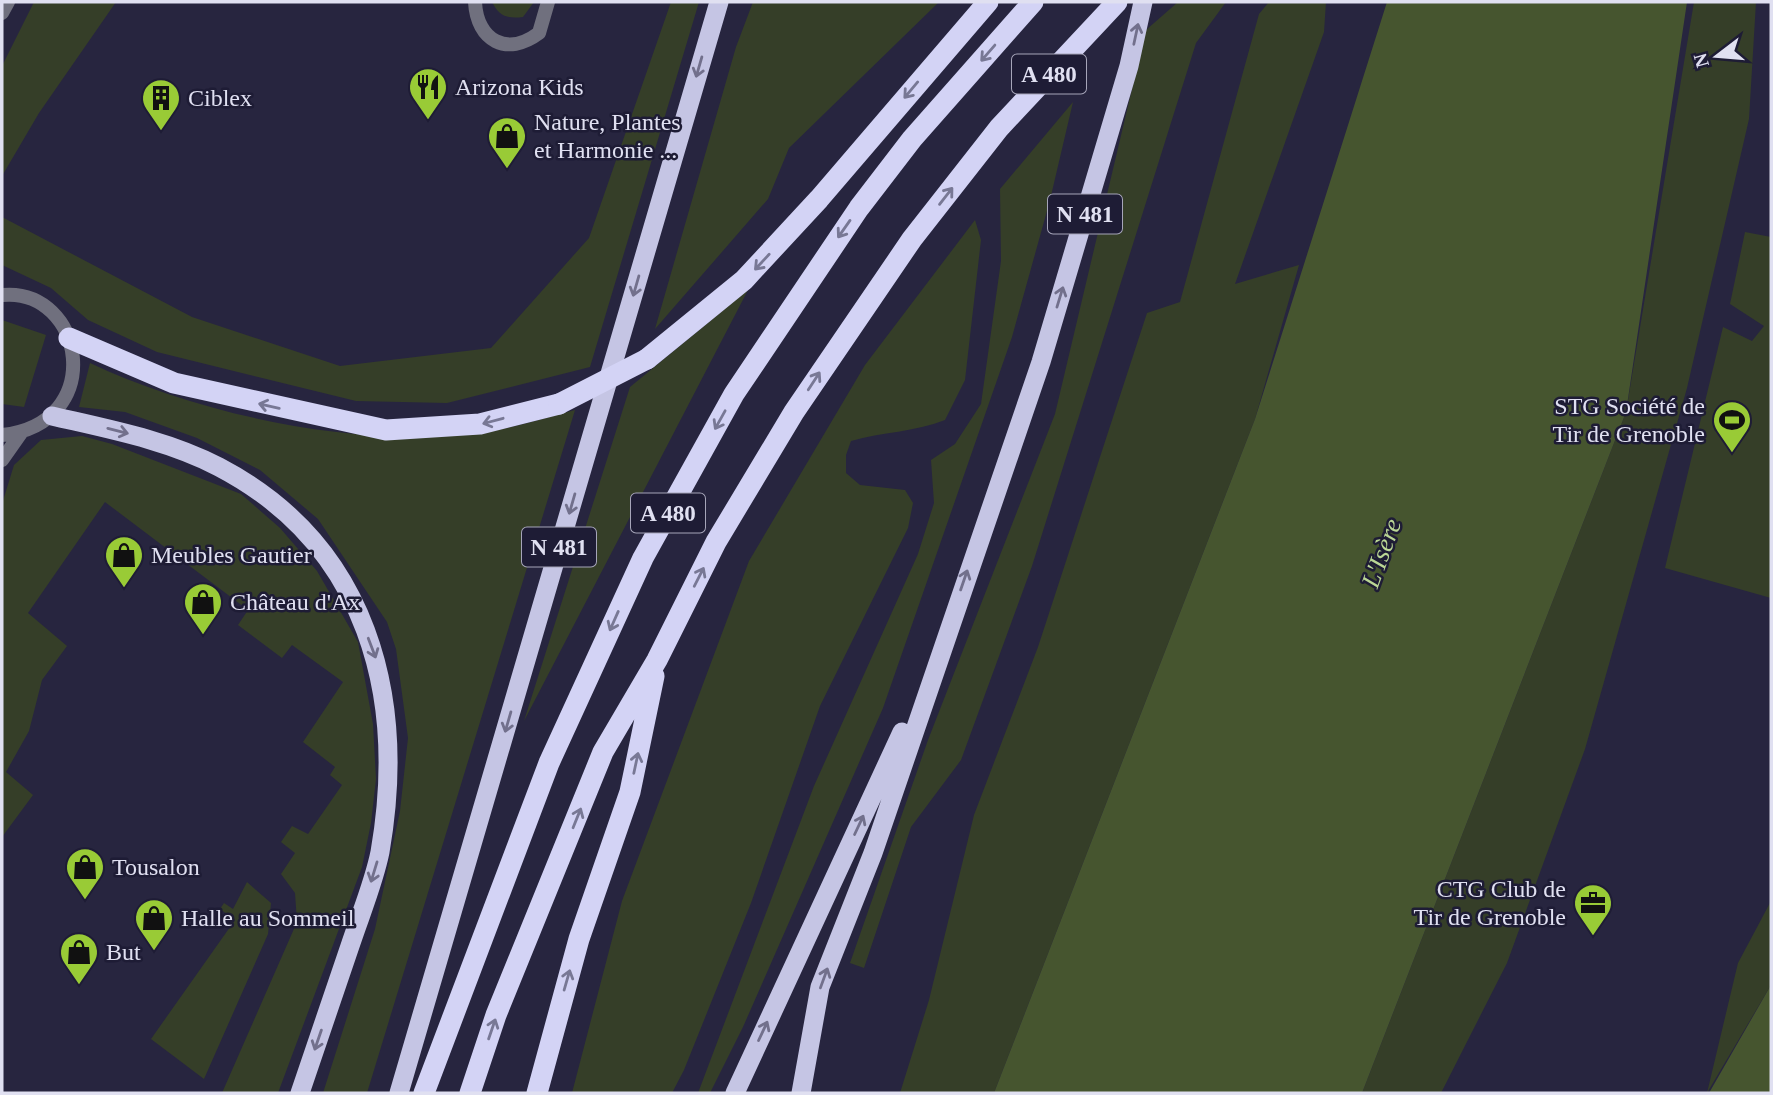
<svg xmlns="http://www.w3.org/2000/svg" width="1773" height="1095" font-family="Georgia,serif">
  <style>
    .green { fill: #353e28 }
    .water { fill: #46552f }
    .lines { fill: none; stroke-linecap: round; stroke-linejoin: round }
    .minor { stroke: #70707e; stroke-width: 14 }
    .tertiary { stroke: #70707e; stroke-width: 14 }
    .trunk { stroke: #c5c5e4; stroke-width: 19 }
    .motorway { stroke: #d3d3f5; stroke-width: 21 }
    .motorway-bridge { stroke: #d3d3f5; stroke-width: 21 }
    .oneway { stroke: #72708c }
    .oneway2 { stroke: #787895 }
    .labels { text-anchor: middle; stroke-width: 5; stroke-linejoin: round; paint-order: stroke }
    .shield { fill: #1e1c35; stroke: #a6a5b9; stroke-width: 2 }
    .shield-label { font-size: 23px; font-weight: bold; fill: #e0e0f1 }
    .poi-label { font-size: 24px; fill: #e0e0f1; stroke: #1e1c35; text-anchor: start }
    .water-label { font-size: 26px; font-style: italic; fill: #bbd795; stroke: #1e1c35 }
  </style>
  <rect width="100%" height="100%" fill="#27253f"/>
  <!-- green -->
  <path class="green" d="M34 2H116L39 113 2 176V66Z
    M492 2H534L523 17C507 19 499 16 492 2Z
    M671 2H699L590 367 447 403 356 401 157 352 88 320 51 288 2 265V217L192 317 340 366 491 348 589 238Z
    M753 2H939L789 148 768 199 655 329 736 47Z
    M1178 2H1226L1196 43 1032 566 961 760 911 827 864 968 850 963 928 740 1055 414 1146 30Z
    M1269 2H1326L1324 32 1235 284 1299 265 1255 419 994 1093H900L929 1000 974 815 1038 647 1147 313 1180 302 1259 14Z
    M1694 2H1756L1749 119 1687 388 1585 749 1507 963 1441 1093H1362L1626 412Z
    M1073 102 1050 200 1012 337 883 708 743 1027 710 1093H698L814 786 918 554 934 503 931 460 955 444 981 404 1001 261 1000 189Z
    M975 220 981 240 965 380 945 420C915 432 882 432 851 441L846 455V473L860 485 905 490 913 503 908 528 820 706 751 903 684 1070 672 1093H572L622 901 749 561 865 365Z
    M1745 232 1771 237V598L1665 568 1723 327 1752 341 1764 326 1730 304Z
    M748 290 524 721 630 387Z
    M2 320 46 335 24 407 2 404Z
    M90 363C205 417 371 452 497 430 523 425 549 417 575 410L367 1093H323L375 929 400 811 408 738 396 649 387 622 318 519 260 470 197 438 125 412 79 407Z
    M82 436 112 444 241 494 280 528 317 571 358 642 373 724 376 779 371 823 362 867 278 1093H222L297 922 295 893 281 874 295 853 281 842 292 826 308 834 342 785 330 775 335 767 303 742 343 682 292 645 282 658 238 625 248 610 105 502 28 613 67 646 42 680 29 731 6 772 33 795 2 837V504L14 465 41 440Z
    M247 882 271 903 268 934 204 1079 151 1039 235 920 220 909 224 903 233 909Z
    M1771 901V985L1707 1093 1738 963Z"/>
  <!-- water -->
  <path class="water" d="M1387 2H1687L1626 412 1362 1093H994L1255 419Z
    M1771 985V1093H1709Z"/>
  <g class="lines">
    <!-- minor -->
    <path class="minor" d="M475 2C477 41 507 57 539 33L548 2"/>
    <!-- tertiary -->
    <path class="tertiary" d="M2 13 8 2
      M2 295C85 287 108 424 2 435
      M2 460 21 433"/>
    <!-- trunk -->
    <path class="trunk" d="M52 416C108 429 167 440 219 467 368 545 407 696 380 852 374 882 361 913 351 943 334 993 317 1043 300 1093
      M399 1093 719 2
      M735 1093 902 732
      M801 1093 820 987 873 853 1041 362 1129 66 1143 2"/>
    <!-- motorway -->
    <path class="motorway" d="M69 338 174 383 386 430 480 424 559 404
      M647 359 744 280 819 199 988 2
      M424 1093 549 763 643 558 734 394 859 208 912 139 1033 2
      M470 1093 496 1015 603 752 657 660 716 542 794 412 912 239 999 128 1117 2
      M537 1093 579 939 630 792 654 676"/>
    <!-- motorway-bridge -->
    <path class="motorway-bridge" d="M559 404 647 359"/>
  </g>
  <!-- one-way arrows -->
  <defs><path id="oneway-shaft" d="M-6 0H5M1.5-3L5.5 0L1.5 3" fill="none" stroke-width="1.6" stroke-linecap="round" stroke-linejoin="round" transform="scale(1.75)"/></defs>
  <g class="oneway">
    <use href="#oneway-shaft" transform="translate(1136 34) rotate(-78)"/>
    <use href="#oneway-shaft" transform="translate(699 67) rotate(106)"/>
    <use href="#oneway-shaft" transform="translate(636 286) rotate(106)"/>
    <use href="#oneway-shaft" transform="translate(1060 297) rotate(-73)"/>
    <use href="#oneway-shaft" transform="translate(118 431) rotate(14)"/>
    <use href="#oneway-shaft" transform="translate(572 504) rotate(106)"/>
    <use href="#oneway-shaft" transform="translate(964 580) rotate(-71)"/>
    <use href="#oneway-shaft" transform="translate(372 648) rotate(69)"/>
    <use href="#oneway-shaft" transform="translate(508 722) rotate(106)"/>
    <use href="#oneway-shaft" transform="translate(859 825) rotate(-65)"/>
    <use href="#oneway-shaft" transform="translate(374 872) rotate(107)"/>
    <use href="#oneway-shaft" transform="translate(824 978) rotate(-70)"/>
    <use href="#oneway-shaft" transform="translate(763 1031) rotate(-65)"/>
    <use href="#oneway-shaft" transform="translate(318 1040) rotate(109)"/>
  </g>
  <g class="oneway2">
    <use href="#oneway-shaft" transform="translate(988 53) rotate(131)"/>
    <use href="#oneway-shaft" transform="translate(911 90) rotate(130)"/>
    <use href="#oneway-shaft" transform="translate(946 196) rotate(-52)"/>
    <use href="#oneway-shaft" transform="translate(844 229) rotate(125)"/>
    <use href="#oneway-shaft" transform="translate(762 262) rotate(133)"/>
    <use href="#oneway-shaft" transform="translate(814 381) rotate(-57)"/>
    <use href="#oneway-shaft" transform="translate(269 406) rotate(-167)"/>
    <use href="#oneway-shaft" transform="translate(720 420) rotate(119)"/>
    <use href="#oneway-shaft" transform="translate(493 421) rotate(165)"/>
    <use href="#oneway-shaft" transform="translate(699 577) rotate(-63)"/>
    <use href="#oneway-shaft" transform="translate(614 621) rotate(114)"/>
    <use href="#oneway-shaft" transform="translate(636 763) rotate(-78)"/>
    <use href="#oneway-shaft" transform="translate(577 818) rotate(-68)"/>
    <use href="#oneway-shaft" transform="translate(567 980) rotate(-74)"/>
    <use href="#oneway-shaft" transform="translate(492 1029) rotate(-71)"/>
  </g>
  <!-- icons -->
  <defs>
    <symbol id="restaurant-pin" viewBox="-11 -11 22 30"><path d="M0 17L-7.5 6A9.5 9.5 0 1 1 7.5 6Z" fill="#99cb36" stroke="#1e1c35"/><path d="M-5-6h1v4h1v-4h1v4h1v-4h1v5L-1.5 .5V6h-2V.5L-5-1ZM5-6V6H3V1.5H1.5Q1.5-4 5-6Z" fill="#111"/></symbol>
    <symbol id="building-pin" viewBox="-11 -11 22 30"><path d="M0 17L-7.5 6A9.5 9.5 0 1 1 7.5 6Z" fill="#99cb36" stroke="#1e1c35"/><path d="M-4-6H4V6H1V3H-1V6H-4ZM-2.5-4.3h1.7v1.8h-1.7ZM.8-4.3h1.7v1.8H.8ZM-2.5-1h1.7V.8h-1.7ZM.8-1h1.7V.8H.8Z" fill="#111"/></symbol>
    <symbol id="shop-pin" viewBox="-11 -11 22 30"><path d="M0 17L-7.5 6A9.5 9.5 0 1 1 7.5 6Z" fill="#99cb36" stroke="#1e1c35"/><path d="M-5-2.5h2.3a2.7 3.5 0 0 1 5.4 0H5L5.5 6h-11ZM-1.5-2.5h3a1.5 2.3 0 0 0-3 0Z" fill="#111"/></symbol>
    <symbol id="stadium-pin" viewBox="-11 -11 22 30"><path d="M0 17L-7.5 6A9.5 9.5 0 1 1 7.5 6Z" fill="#99cb36" stroke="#1e1c35"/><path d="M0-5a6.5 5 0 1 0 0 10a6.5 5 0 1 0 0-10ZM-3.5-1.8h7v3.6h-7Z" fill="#111"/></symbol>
    <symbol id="office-pin" viewBox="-11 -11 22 30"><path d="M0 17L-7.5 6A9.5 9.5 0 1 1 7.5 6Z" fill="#99cb36" stroke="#1e1c35"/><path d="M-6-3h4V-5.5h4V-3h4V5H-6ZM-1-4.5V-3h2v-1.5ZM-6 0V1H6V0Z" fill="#111"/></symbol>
  </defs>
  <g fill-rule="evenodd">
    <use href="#restaurant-pin" x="406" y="65" width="44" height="60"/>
    <use href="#building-pin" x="139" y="76" width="44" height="60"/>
    <use href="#shop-pin" x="485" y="114" width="44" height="60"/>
    <use href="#stadium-pin" x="1710" y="398" width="44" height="60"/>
    <use href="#shop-pin" x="102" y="533" width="44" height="60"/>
    <use href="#shop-pin" x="181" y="580" width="44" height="60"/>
    <use href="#shop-pin" x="63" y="845" width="44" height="60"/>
    <use href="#office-pin" x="1571" y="881" width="44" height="60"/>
    <use href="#shop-pin" x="132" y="896" width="44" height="60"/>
    <use href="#shop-pin" x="57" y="930" width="44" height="60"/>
  </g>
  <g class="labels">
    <!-- shield labels -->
    <g class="shield">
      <rect x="1012" y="54.5" width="74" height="39" rx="5"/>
      <rect x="1048" y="194.5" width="74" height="39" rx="5"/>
      <rect x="631" y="493.5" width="74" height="39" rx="5"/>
      <rect x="522" y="527.5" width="74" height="39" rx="5"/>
    </g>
    <g class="shield-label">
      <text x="1049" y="82">A 480</text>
      <text x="1085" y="222">N 481</text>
      <text x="668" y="521">A 480</text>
      <text x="559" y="555">N 481</text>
    </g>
    <!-- poi labels -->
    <g class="poi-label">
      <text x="455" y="95">Arizona Kids</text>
      <text x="188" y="106">Ciblex</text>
      <text x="534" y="130">Nature, Plantes<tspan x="534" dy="28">et Harmonie ...</tspan></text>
      <text x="1705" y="414" text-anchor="end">STG Société de<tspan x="1705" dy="28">Tir de Grenoble</tspan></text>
      <text x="151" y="563">Meubles Gautier</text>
      <text x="230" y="610">Château d'Ax</text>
      <text x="112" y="875">Tousalon</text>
      <text x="1566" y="897" text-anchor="end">CTG Club de<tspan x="1566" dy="28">Tir de Grenoble</tspan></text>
      <text x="181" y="926">Halle au Sommeil</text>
      <text x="106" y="960">But</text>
    </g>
    <!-- water labels -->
    <g class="water-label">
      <text transform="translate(1381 553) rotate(-70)" y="9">L'Isère</text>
    </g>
  </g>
  <!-- border -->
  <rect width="1773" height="1095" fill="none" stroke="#e0e0f1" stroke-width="7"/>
  <!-- north arrow -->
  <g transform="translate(1717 56) rotate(254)" stroke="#1e1c35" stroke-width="5" paint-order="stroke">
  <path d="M0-5L12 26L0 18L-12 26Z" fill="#e0e0f1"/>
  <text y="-10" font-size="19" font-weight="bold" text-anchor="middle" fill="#e0e0f1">N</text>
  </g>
</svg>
